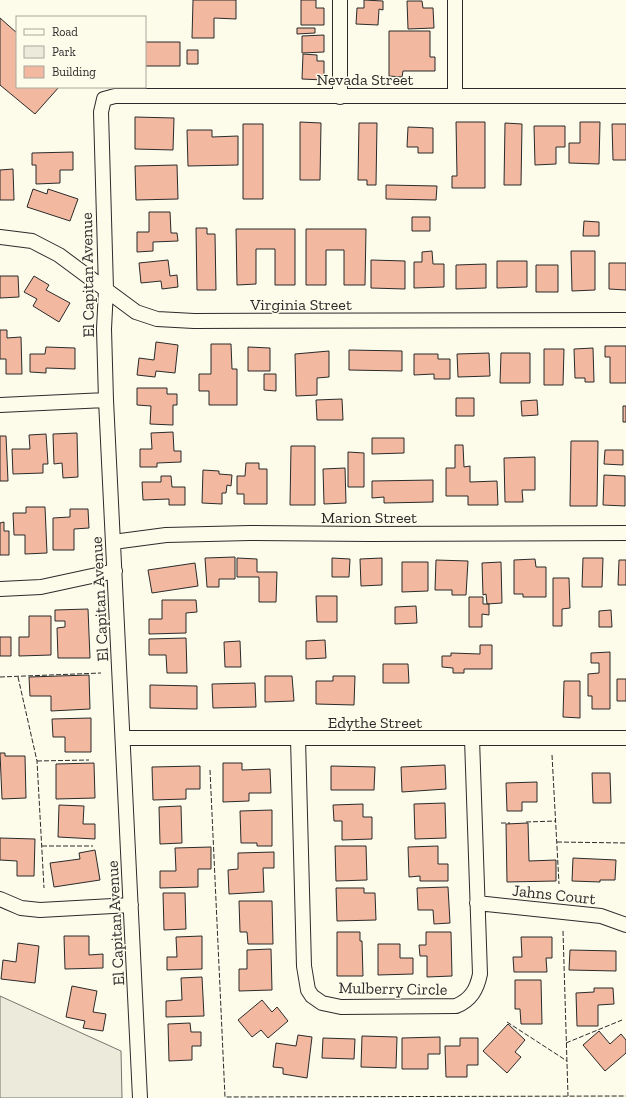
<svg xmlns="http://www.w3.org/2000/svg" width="626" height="1098" font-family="'Zilla Slab',serif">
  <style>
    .green { fill: #ecebdb; stroke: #74746e }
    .building { fill: #f2b8a0; stroke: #2b2b2b }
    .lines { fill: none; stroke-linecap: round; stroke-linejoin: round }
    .street-casing { stroke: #2b2b2b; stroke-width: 16 }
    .street { stroke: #fdfbea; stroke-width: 14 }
    .fence { stroke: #2b2b2b; stroke-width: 1; stroke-dasharray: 5 2; stroke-linecap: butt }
    .labels { text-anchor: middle; stroke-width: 3; stroke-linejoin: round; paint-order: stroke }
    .street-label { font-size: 16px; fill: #2b2b2b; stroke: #fdfbea }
  </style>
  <rect width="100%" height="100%" fill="#fdfbea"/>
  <!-- green -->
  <path class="green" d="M0 996 121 1051 122 1098H0Z"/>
  <!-- building -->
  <path class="building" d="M193 0H236V19L214 18V38H192Z
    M301 0H316V8H324V25H301Z
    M364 0 383 1V10L379 9 378 25 356 24 357 8H364Z
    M407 1H422L423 8H433L434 28 408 29Z
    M0 18 17 33V87H59L35 114 0 85Z
    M297 28H315V33L297 34Z
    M389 31H430V57H435V71H403L402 77 389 76Z
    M324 35V52L302 53V36Z
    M145 42H180V66H145Z
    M187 50H198V64H187Z
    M303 54 317 55V61H324V80L302 79Z
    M135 117 174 118 173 150 135 149Z
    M300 122 321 123 320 180H300Z
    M456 122H485V188H452V176H457Z
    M580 122H600L599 164 569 163V143H580Z
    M359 123H377L376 185H367V180H358Z
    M505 123 522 124 521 185H504Z
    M243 124H263V199H243Z
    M612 124H626V160H613Z
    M534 126H565V147H556V164L535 165Z
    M408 127 433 128V153H418V147H407Z
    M187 130H212V137L238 136V165L188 166Z
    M73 152V170H60V183L36 184V165H32V153Z
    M177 165 178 199 136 200 135 166Z
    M13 169 14 200H0V170Z
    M386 185 437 186 436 200 386 199Z
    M33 189 47 194 48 189 78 199 70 221 27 207Z
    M149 212H170L171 233H177L178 241 153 242V251L137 252V232H149Z
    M412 217H430V231H412Z
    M584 221 599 222V236H583Z
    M196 228H207V234H215L216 290H197Z
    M236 229H295V285H275V249H256V284L237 285Z
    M306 229H366L365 285H344V250H326V285H306Z
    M432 251 433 264H444V287L414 288V262H422V252Z
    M571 251H595V290L572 291Z
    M168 260 170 276 177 275 178 287 162 289 161 281 141 283 139 263Z
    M371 260 405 261V289L371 288Z
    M497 261H527V287L497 288Z
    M609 263H626V290L609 289Z
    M486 264V288L456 289V265Z
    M536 265H558V292H536Z
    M0 276H18L19 297 0 298Z
    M34 276 49 285 46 290 70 303 59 322 33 306 37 299 24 292Z
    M0 330H7V338L21 337 22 374H6V359H0Z
    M156 342 178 345 175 373 156 371 155 377 137 375 139 358 154 360Z
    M211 344H231L232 369H237V405H209V391H199V374H211Z
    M605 346H626V383H610V357H605Z
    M46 347 75 348V369L46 368V373L30 372V354H45Z
    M248 347 270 348V371H248Z
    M593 348 594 382H585V378H575L574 349Z
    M544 349H564L563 385H544Z
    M349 350 402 351V371L349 370Z
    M329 351V377L317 378V395L296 396 295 354Z
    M489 353 490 376 458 377 457 354Z
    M501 353H530V383H500Z
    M414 354H438V359H450V379H434V374L414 375Z
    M264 374H276V391L264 390Z
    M137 388H167V394H177V405H173V425L150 424 151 406 137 405Z
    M456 398H474V416H456Z
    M342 399 343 420H317L316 400Z
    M537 400 538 415 522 416 521 401Z
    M623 406H626V422H623Z
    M173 432 174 451H181V462L157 463V467H140V449H152L151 433Z
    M77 433 78 477 63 478 62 463 54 464 53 434Z
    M46 434 48 464H43V473L13 474 12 449H30L29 435Z
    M0 436H6L8 481H0Z
    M372 438H404V453L372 454Z
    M571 441H598L597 506H570Z
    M455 445H463L464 467 470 466V482L497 481 498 505H468V496H446V468H455Z
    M291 446H315V505H290Z
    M605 450H623V465L604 464Z
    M348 452 364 453V487H348Z
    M535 457V490H522L523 502H505L504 458Z
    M246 463H259V469H267V504H244V494H237V476H245Z
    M345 468 346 503 324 504 323 469Z
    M203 470 219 471V474L232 475 231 486 227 485 226 493H222V504L202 503Z
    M604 475 625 476V506L603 505Z
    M161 476H171L172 487H185V505H169V499L143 500 142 482H161Z
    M433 480V502L384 503V497L372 498V481Z
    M26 507H45L47 553 25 554V535H14L13 513H26Z
    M70 509H88L89 528 74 529V550H53V518L70 517Z
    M4 522V531H9V555H0V523Z
    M235 557V579H219V587H207L205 558Z
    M237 558 257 559V572H277L276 602H259V577H237Z
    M332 558 350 559 349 577H332Z
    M382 558V585L361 586 360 559Z
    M583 558H603L602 587H582Z
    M535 559 536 567H546V597H523V594H514V560Z
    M436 560 468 561 466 595H452V590H435Z
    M619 560H626V585H618Z
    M402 562H428V591L402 592Z
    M501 562 502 603 487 604 486 594 483 595 482 563Z
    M195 563 198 586 152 593 148 570Z
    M553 578H569L570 608 562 609V626H553Z
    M316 596H337V622H317Z
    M469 597H483V604H489V615L482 614V627H469Z
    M162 600H196L197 612 186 613V633L149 634V619H162Z
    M416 606 417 623 395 624V607Z
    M88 609 90 658H58L57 628 65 627V621H55V610Z
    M611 610 612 627H599V611Z
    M29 616H51V655L19 656V637H29Z
    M0 637H11V656H0Z
    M186 638 187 673H167L166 655H149V639Z
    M325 640 326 658 306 659V641Z
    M240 641 241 667H225L224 642Z
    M480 645H492V669H464V673H453V668L442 667V656H451V653L480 654Z
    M610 652V709H592V696H588V674L599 673V663H591V653Z
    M383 664H408L409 683H383Z
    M89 675 90 709 51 711V696H30L29 677Z
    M265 676H292L294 701 265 702Z
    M333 676H355L354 705 316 704V681H333Z
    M617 679H626V701H617Z
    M564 681H580V718L563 717Z
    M255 683 256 707 213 708 212 684Z
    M150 685 197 686V709L150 708Z
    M91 718V752H65V737H53L52 719Z
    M0 753H5V756H25L26 798 2 799Z
    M94 763 95 798 56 799V764Z
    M223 763H242V770L270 769 271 793H249V801L223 802Z
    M445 765 446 789 402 792 401 767Z
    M200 766V789H186V799L153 800 152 767Z
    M331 766 375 767 374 790H331Z
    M592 773H610L611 803H593Z
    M537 782V802H522V811H507L506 783Z
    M445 803 446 838 415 839 414 804Z
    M363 804V817H372V839L342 840V821H334L333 805Z
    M59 805 84 806 83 824H95V839L58 837Z
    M181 806 182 843 160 844 159 807Z
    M272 810V846H257V843H241L240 811Z
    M528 823 529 861 556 860V881L507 882 506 824Z
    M0 838 35 839 34 876H17V861L0 860Z
    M335 846H366L367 880 336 881Z
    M438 846V864H448V881H420V876L409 877 408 847Z
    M211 847V869H198V887L160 888V871H176L175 848Z
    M95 850 100 880 54 887 50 863 80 859 79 853Z
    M274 852V868H263L264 892 229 894 228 870 238 869V853Z
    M573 858 616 860 615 880H600V882L572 881Z
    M448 887 450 923 434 924 433 910H418L417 888Z
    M336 888H364V893H375L376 920 337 921Z
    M163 893H185L186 929 164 930Z
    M239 901H272L273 944H248L247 932H240Z
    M337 932H360V941H362L363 976H337Z
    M426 932H451L452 976 427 977V956H420L419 945H426Z
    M64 936H89V955L103 954V968L65 969Z
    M202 936V969L167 970V957H177L176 937Z
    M521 937H552V958H546L547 972H514L513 957H522Z
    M18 943 39 946 35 983 1 979 3 960 16 962Z
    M378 944H400V958H413V974L378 975Z
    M271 949 272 990 239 991V969H247V950Z
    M570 950 616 951V971L569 970Z
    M202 977 204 1016 166 1017V1001L182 1000 181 978Z
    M515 980H541L542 1024H521L520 1009H515Z
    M72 986 97 991 93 1012 106 1014 103 1031 83 1028 85 1021 66 1017Z
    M594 988H613L614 1004 598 1005V1026H577L576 993 594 992Z
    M262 1000 272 1012 277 1007 288 1021 268 1038 261 1030 252 1037 238 1020Z
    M190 1023 191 1032H201V1046H192V1060L169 1061 168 1024Z
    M508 1024 525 1040 515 1052 521 1057 507 1073 483 1051Z
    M599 1031 610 1044 621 1034 626 1040V1053L605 1071 583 1045Z
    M298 1035 312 1037 307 1078 283 1074V1068L273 1067 276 1043 296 1046Z
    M362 1036 397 1037 396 1068 361 1067Z
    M440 1037V1054H428V1069H402V1038Z
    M323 1038 355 1039 354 1059 322 1058Z
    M460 1038H478V1065H467V1077H446L445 1046H460Z"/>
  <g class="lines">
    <defs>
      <path id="street" d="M340 0V97
        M455 95V0
        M0 237 32 241 59 255 136 312 157 319 194 321 626 320
        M0 405 106 400
        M113 542 166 535 250 533 370 534 626 533
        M0 589 41 587 115 571
        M123 738H626
        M298 739 304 966 308 990 312 996 322 1003 341 1007 456 1006C471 1000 477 989 480 974L472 739
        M0 899 21 908 40 910 131 905
        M477 903 601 916 626 925
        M140 1098 106 400 104 329 106 289 101 112 104 99 115 96H626"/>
    </defs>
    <!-- street casing -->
    <use href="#street" class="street-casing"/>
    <!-- street -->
    <use href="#street" class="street"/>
    <!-- fence -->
    <path class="fence" d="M0 677 101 673
      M18 677 37 761 44 888
      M552 755 559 884
      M37 761 89 760
      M210 770 225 1097 626 1096
      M526 822 556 821
      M501 823H510
      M557 842 626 843
      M42 846H93
      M563 931 568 1096
      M507 1022 567 1061
      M566 1043 622 1020"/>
  </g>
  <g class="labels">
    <!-- street labels -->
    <g class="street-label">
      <text x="365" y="85">Nevada Street</text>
      <text transform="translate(87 275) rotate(-91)" y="6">El Capitan Avenue</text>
      <text x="301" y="310">Virginia Street</text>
      <text x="369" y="523">Marion Street</text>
      <text transform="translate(99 599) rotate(-93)" y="6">El Capitan Avenue</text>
      <text x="375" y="728">Edythe Street</text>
      <text transform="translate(554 894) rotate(6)" y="6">Jahns Court</text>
      <text transform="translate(115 923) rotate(-93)" y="6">El Capitan Avenue</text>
      <text transform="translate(393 988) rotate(1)" y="6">Mulberry Circle</text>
    </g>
  </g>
  <!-- legend -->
  <rect x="16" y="16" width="130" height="72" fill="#fdfbea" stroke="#a9a89e"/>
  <rect x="24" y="29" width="20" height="6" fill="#fdfbea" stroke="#a9a89e"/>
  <text x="52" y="36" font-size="12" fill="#2b2b2b">Road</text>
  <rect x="24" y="46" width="20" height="12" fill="#ecebdb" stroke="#a9a89e"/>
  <text x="52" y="56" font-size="12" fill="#2b2b2b">Park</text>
  <rect x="24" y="66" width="20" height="12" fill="#f2b8a0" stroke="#a9a89e"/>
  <text x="52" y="76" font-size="12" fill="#2b2b2b">Building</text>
</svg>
